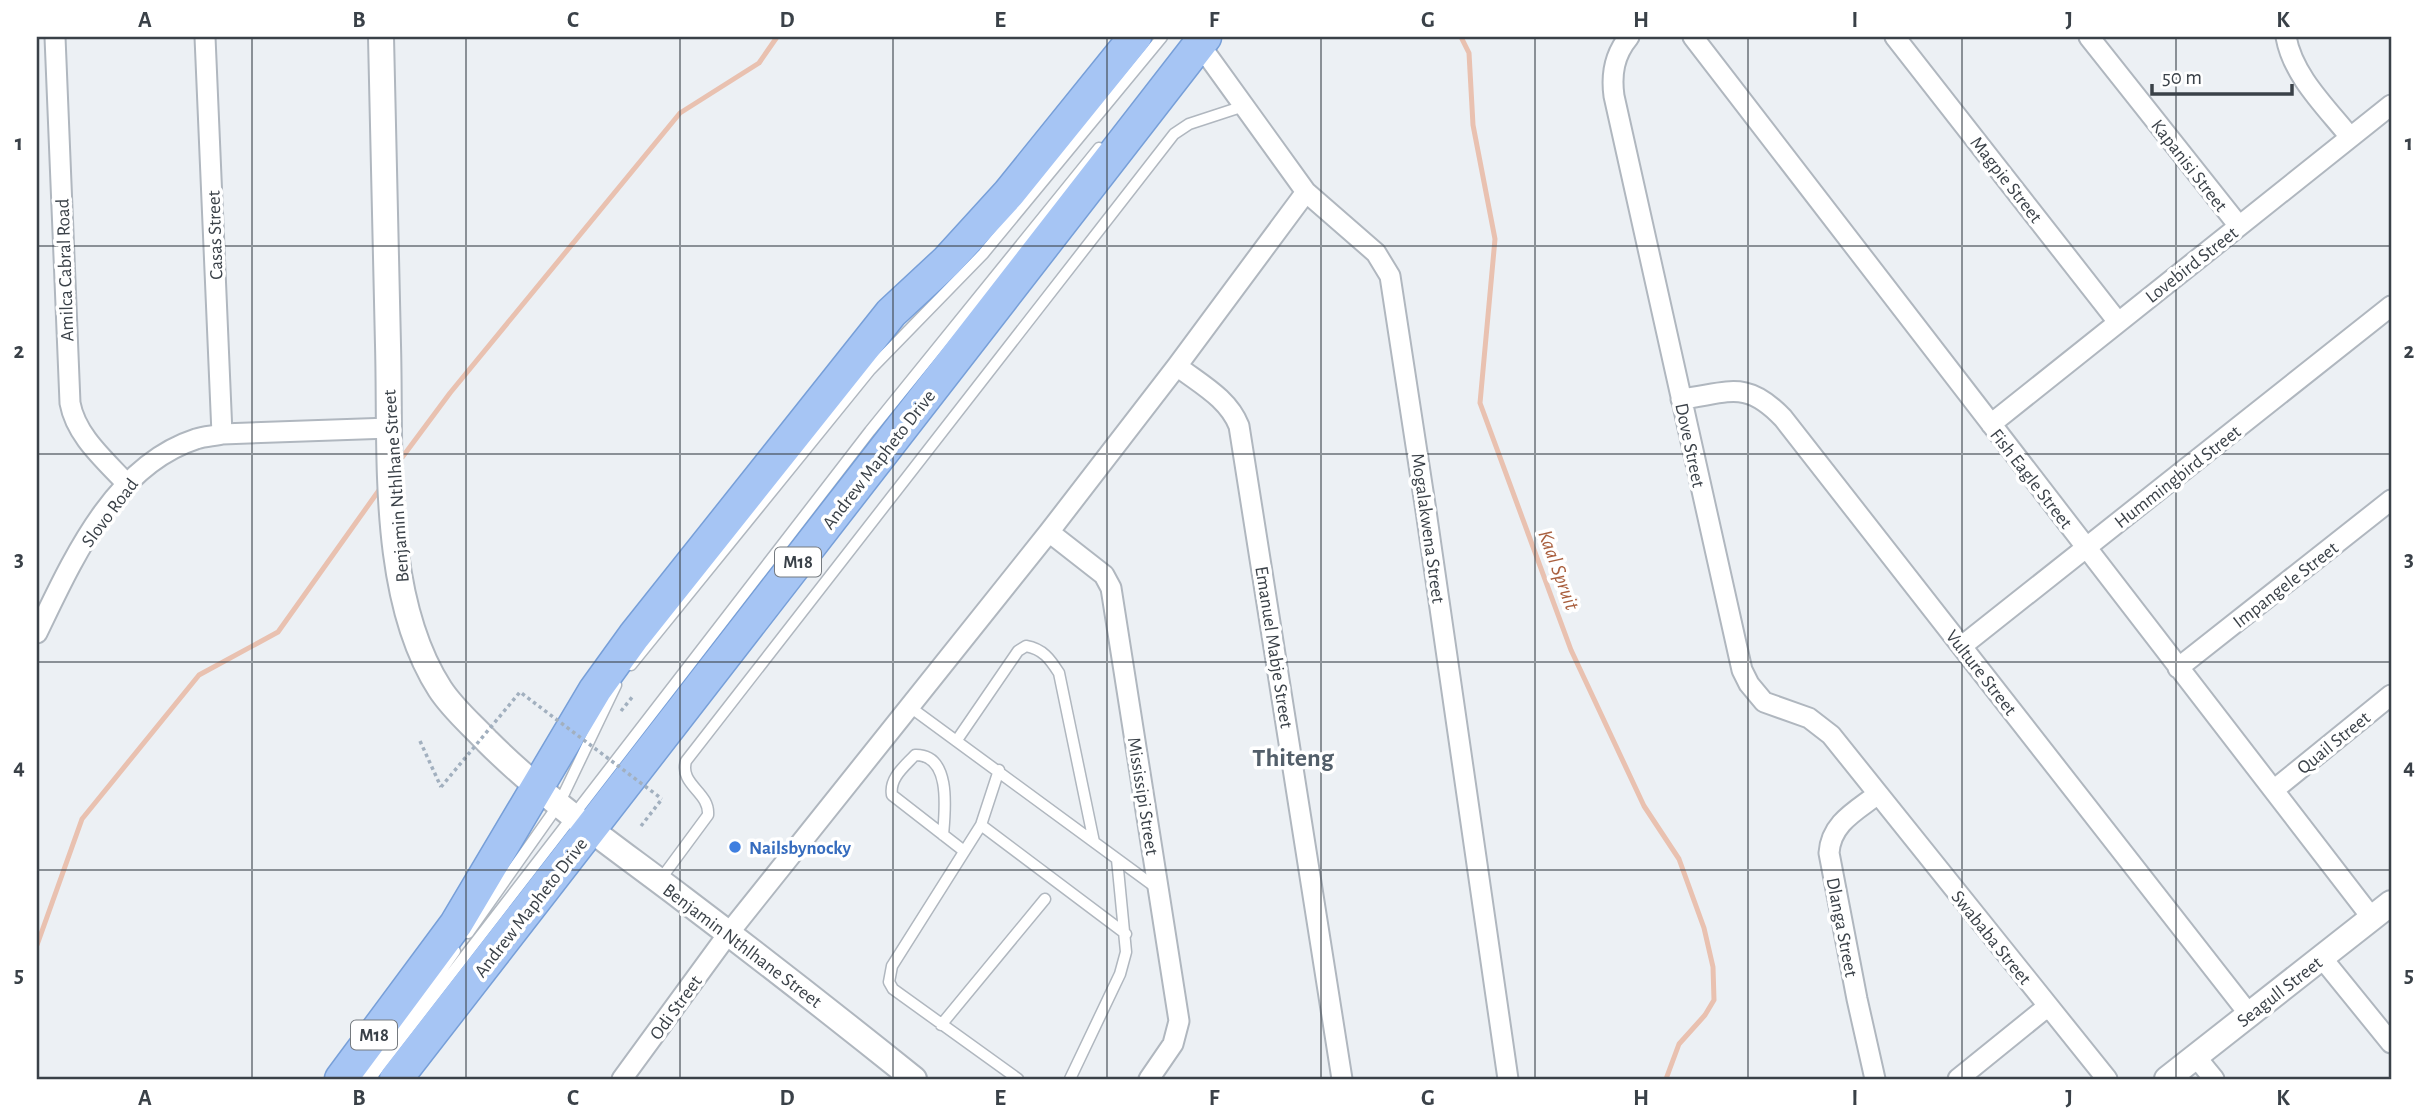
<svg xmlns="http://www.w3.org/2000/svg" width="2428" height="1116" font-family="'Alegreya Sans',sans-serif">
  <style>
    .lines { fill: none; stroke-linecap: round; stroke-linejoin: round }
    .stream { stroke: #e9c1b0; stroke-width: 5 }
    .service-casing { stroke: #b0b7bf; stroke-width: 13 }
    .minor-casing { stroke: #b0b7bf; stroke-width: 23 }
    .tertiary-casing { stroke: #b0b7bf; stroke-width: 28 }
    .primary-casing { stroke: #779fd8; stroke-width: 35 }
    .path { stroke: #a2b0bf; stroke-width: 3.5; stroke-dasharray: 3.5 3.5; stroke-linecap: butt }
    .service { stroke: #fff; stroke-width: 10 }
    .minor { stroke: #fff; stroke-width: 19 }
    .tertiary { stroke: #fff; stroke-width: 24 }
    .primary { stroke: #a6c5f4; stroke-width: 32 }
    .path-bridge { stroke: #a2b0bf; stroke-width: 3.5; stroke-dasharray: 3.5 3.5; stroke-linecap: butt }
    .grid { fill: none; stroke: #3a4148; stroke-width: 2; stroke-opacity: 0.55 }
    .shop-dot { fill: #3f7fe0; stroke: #fff; stroke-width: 2.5 }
    .labels { text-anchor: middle; stroke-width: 7; stroke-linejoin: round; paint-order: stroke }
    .shield { fill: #fff; stroke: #757a7f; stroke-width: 2 }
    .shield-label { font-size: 18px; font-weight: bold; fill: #3a4148 }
    .street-label { font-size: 19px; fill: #3a4148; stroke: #fff }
    .shop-label { font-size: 19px; font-weight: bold; fill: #366cbe; stroke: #fff; text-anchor: start }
    .water-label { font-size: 21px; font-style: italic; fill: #a95f3e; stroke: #fff }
    .district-label { font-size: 26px; font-weight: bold; fill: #535f6a; stroke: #fff }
    .neatline { fill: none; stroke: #3a4148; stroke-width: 2.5 }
    .grid-label { font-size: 23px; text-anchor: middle; font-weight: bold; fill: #3a4148 }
  </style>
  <rect width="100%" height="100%" fill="#ecf0f4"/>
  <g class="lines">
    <!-- stream -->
    <path class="stream" d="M1461 37 1469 53 1473 125 1495 239 1480 403 1571 650 1644 806 1679 859 1704 928 1713 967 1714 1000 1705 1015 1679 1044 1666 1079
      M398 463 450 393 680 113 759 63 777 37
      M37 945 82 819 199 675 278 632 382 486"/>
    <defs>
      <path id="service" d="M631 665 870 370 983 254 1162 37
        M910 707 1158 889
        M957 740 1018 651 1026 646C1043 649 1050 659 1059 673L1094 842
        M999 770 981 825 892 966 889 982 893 989 1018 1079
        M981 825 1126 934
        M943 835C945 811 952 754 915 755 905 766 889 778 892 795L964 851
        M660 880 708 815C710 792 679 785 686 761L1174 134 1189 124 1244 106
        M468 933 559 804 616 685
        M941 1025 1045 899
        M364 1073 395 1036 455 951
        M370 1079 870 431 1099 148
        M1070 1079 1120 974 1126 952 1117 859"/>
      <path id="minor" d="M55 37 70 403C76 436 105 460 127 484
        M205 37 222 434
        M1629 37C1614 55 1611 74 1614 96L1742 670 1749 684 1764 702 1809 718 1831 735 2107 1079
        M1693 37 2372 918
        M1895 37 2118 322
        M2089 37 2239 226
        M2286 37C2293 76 2326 107 2350 137
        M1200 45 1306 192 1376 253 1390 276 1426 511 1508 1079
        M1177 366C1200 384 1228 398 1239 426L1342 1079
        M1681 399C1729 393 1746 379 1783 418L2249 1014
        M1991 424 2391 105
        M1049 532 1104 575 1111 588 1179 1021 1173 1044 1149 1079
        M37 633C72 561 113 466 196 439 204 436 214 436 222 434L390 428
        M1962 646 2391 306
        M2178 668 2391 500
        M2275 789 2391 695
        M2322 958 2391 1043
        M2196 1057 2214 1079
        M622 1079 728 934 1049 532 1177 366 1306 192
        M1875 1079 1857 999 1829 853C1831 823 1856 811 1878 794
        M1958 1079 2047 1007"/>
      <path id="tertiary" d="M381 37C383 139 385 242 388 345 391 452 380 596 440 689 453 709 471 724 487 741 546 800 615 847 682 898 760 957 838 1018 914 1079
        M2167 1079 2391 903"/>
      <path id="primary" d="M341 1079 456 924 595 690 634 636 891 313 947 261 1009 193 1135 37
        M396 1079 1205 37"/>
    </defs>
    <!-- service casing -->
    <use href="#service" class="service-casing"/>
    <!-- minor casing -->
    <use href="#minor" class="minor-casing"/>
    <!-- tertiary casing -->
    <use href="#tertiary" class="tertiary-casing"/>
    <!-- primary casing -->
    <use href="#primary" class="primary-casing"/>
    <!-- path -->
    <path class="path" d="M621 711 633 696
      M420 741 441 787
      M641 826 662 799"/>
    <!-- service -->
    <use href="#service" class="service"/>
    <!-- minor -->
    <use href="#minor" class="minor"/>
    <!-- tertiary -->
    <use href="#tertiary" class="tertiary"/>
    <!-- primary -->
    <use href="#primary" class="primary"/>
    <!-- path-bridge -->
    <path class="path-bridge" d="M441 787 520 692 662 799"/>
  </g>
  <!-- grid -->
  <path class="grid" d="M252 37V1079M466 37V1079M680 37V1079M893 37V1079M1107 37V1079M1321 37V1079M1535 37V1079M1748 37V1079M1962 37V1079M2176 37V1079M37 246H2391M37 454H2391M37 662H2391M37 870H2391"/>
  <!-- markers -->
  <circle class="shop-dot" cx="735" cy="847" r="7"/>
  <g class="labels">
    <!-- shield labels -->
    <g class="shield">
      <rect x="775" y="547.5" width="46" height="29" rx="5"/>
      <rect x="351" y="1020.5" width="46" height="29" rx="5"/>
    </g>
    <g class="shield-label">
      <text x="798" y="568">M18</text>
      <text x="374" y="1041">M18</text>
    </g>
    <!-- street labels -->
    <g class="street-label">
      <text transform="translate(2190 165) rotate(52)" y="7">Kapanisi Street</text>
      <text transform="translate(2007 179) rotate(52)" y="7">Magpie Street</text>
      <text transform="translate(214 235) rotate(-92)" y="7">Casas Street</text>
      <text transform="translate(2191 264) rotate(-38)" y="7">Lovebird Street</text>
      <text transform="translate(64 270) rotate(-92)" y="7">Amilca Cabral Road</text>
      <text transform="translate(1691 445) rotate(78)" y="7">Dove Street</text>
      <text transform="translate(878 459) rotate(-52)" y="7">Andrew Mapheto Drive</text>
      <text transform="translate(2177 476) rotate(-38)" y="7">Hummingbird Street</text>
      <text transform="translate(2032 478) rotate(52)" y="7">Fish Eagle Street</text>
      <text transform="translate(395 486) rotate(-94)" y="7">Benjamin Nthlhane Street</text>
      <text transform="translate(109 512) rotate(-53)" y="7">Slovo Road</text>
      <text transform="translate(1429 528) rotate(82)" y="7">Mogalakwena Street</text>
      <text transform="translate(2285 584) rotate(-38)" y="7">Impangele Street</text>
      <text transform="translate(1275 647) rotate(81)" y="7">Emanuel Mabje Street</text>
      <text transform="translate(1982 672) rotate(52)" y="7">Vulture Street</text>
      <text transform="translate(2333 742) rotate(-39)" y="7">Quail Street</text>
      <text transform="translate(1144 796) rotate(81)" y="7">Mississipi Street</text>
      <text transform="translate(530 907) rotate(-52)" y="7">Andrew Mapheto Drive</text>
      <text transform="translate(1843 927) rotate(79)" y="7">Dlanga Street</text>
      <text transform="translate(1992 937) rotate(51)" y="7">Swababa Street</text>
      <text transform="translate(743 945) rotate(37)" y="7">Benjamin Nthlhane Street</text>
      <text transform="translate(2279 991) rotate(-38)" y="7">Seagull Street</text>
      <text transform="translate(675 1007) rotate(-54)" y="7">Odi Street</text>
    </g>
    <!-- shop labels -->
    <g class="shop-label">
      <text x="749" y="854">Nailsbynocky</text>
    </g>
    <!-- water labels -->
    <g class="water-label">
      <text transform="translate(1559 570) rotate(70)" y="7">Kaal Spruit</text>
    </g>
    <!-- district labels -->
    <g class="district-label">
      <text x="1293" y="766">Thiteng</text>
    </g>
  </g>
  <!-- border -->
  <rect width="2428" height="1116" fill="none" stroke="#ffffff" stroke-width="77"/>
  <!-- scale -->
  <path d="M2152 84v10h140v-10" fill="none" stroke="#3a4148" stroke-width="3.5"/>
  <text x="2162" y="84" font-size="21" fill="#3a4148" stroke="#ffffff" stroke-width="5" paint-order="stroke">50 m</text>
  <rect x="38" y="38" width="2352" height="1040" class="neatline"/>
  <g class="grid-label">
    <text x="145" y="27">A</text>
    <text x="359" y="27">B</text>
    <text x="573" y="27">C</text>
    <text x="787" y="27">D</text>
    <text x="1000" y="27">E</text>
    <text x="1214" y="27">F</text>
    <text x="1428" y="27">G</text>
    <text x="1641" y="27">H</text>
    <text x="1855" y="27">I</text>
    <text x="2069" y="27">J</text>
    <text x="2283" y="27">K</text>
    <text x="19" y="150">1</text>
    <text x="2409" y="150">1</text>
    <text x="19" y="358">2</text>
    <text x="2409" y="358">2</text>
    <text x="19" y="566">3</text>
    <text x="2409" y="566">3</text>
    <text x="19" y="774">4</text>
    <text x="2409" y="774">4</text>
    <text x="19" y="982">5</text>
    <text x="2409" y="982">5</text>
    <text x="145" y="1105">A</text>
    <text x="359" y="1105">B</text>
    <text x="573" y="1105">C</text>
    <text x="787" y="1105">D</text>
    <text x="1000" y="1105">E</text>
    <text x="1214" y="1105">F</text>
    <text x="1428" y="1105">G</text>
    <text x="1641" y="1105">H</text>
    <text x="1855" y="1105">I</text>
    <text x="2069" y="1105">J</text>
    <text x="2283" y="1105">K</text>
  </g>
</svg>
